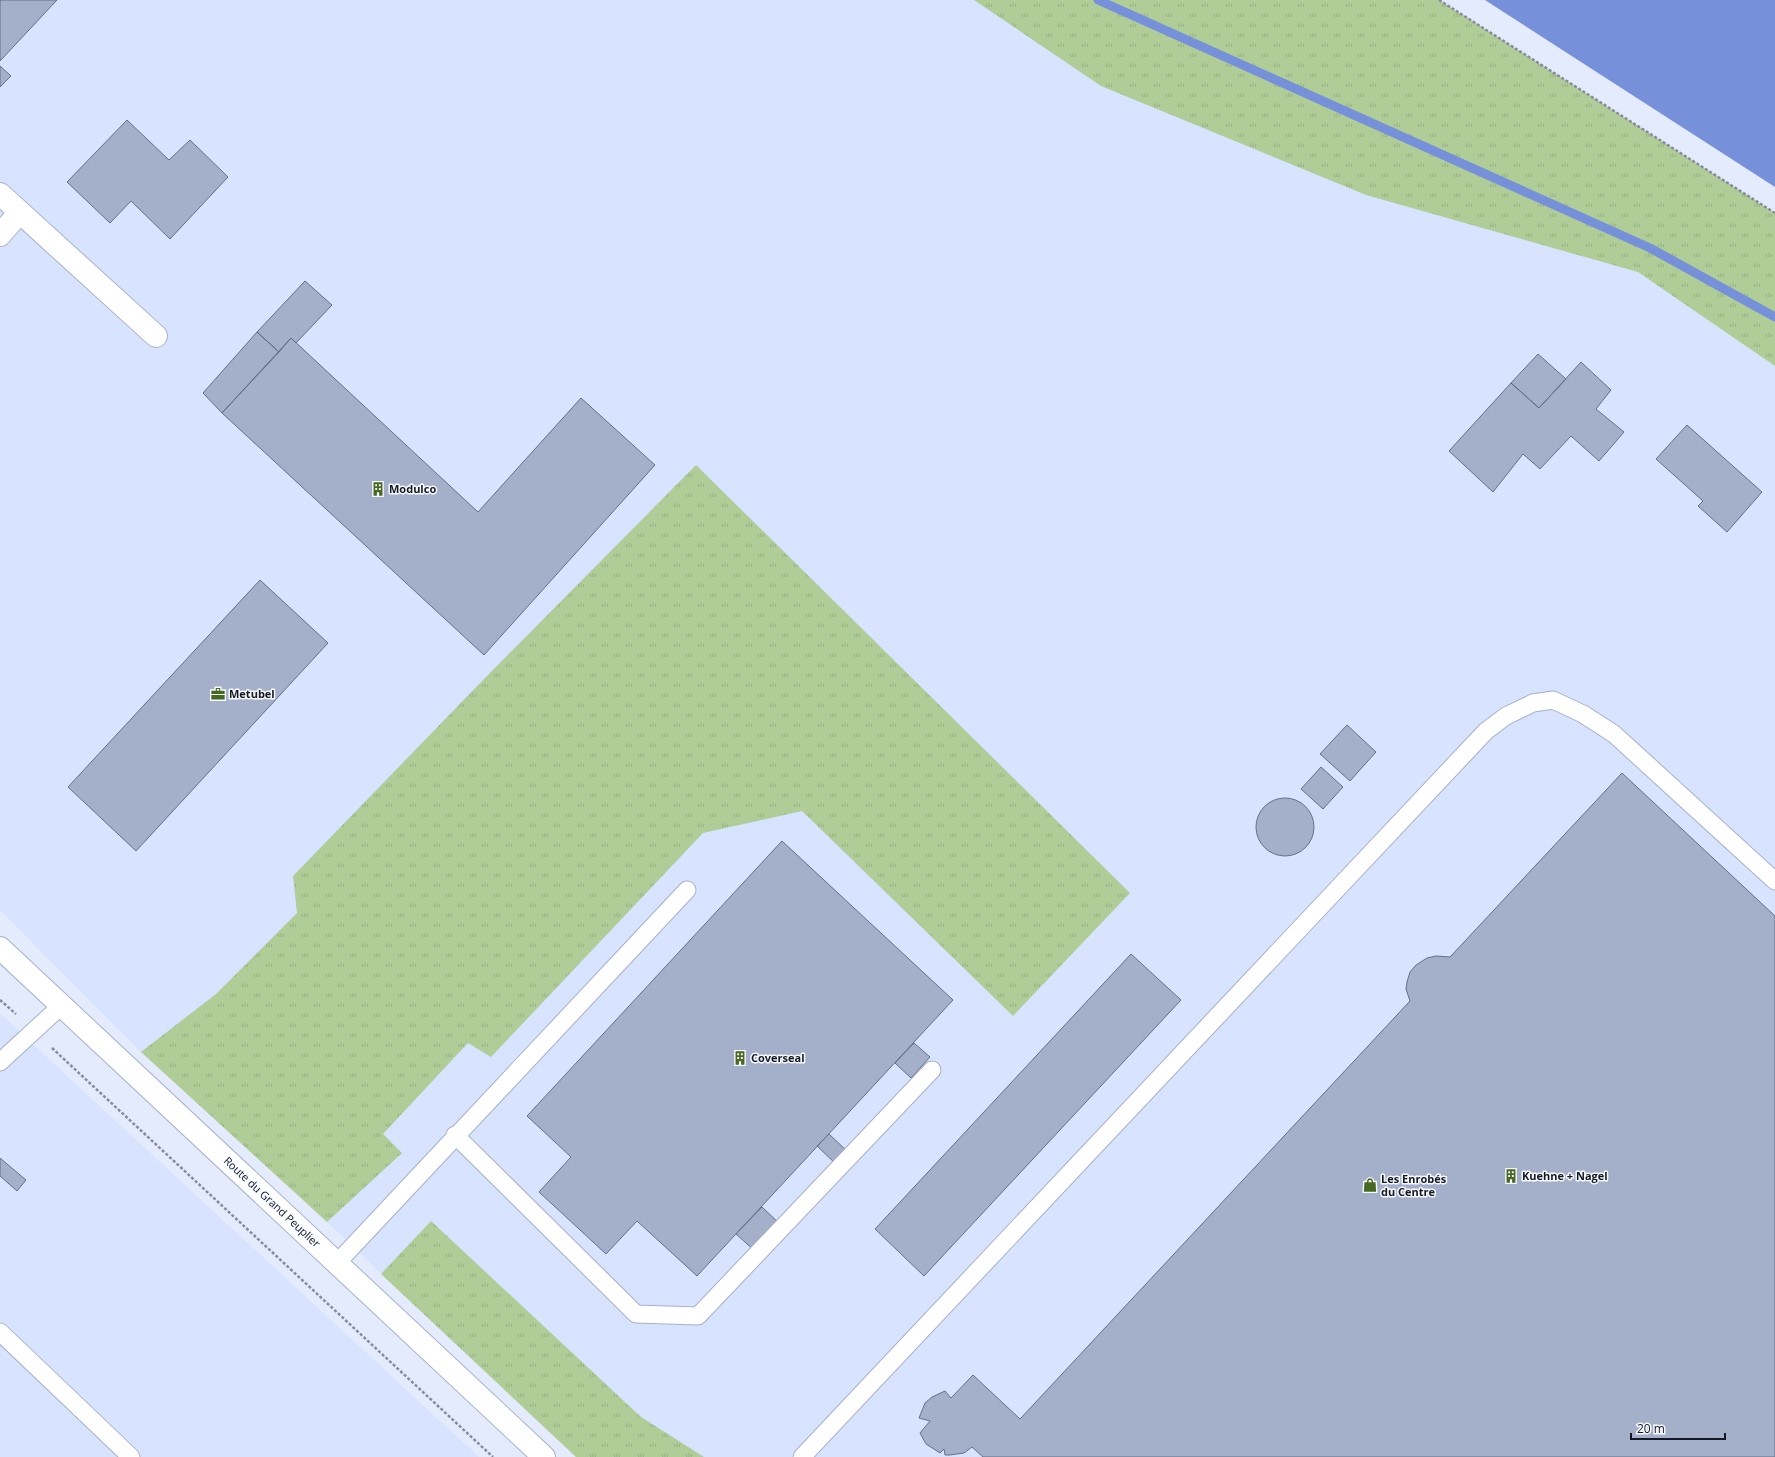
<svg xmlns="http://www.w3.org/2000/svg" width="1775" height="1457" font-family="'Open Sans',sans-serif">
  <style>
    .built { fill: #d7e3ff }
    .grass { fill: url(#grass-tufts) }
    .water { fill: #7691d9 }
    .lines { fill: none; stroke-linecap: round; stroke-linejoin: round }
    .stream { stroke: #7691d9; stroke-width: 9 }
    .building { fill: #a4afca; stroke: #656f88 }
    .service-casing { stroke: #a5b0ca; stroke-width: 19 }
    .minor-casing { stroke: #a5b0ca; stroke-width: 24 }
    .secondary-casing { stroke: #a5b0ca; stroke-width: 24 }
    .path { stroke: #868c9a; stroke-width: 2.5; stroke-dasharray: 3 2; stroke-linecap: butt }
    .service { stroke: #fff; stroke-width: 17 }
    .minor { stroke: #fff; stroke-width: 22 }
    .secondary { stroke: #fff; stroke-width: 22 }
    .labels { text-anchor: middle; stroke-width: 3; stroke-linejoin: round; paint-order: stroke }
    .poi-label { font-size: 11px; font-weight: bold; fill: #151923; stroke: #f6f9fe; text-anchor: start }
    .street-label { font-size: 11px; fill: #151923; stroke: #f6f9fe }
  </style>
  <defs>
    <pattern id="grass-tufts" width="24" height="20" patternUnits="userSpaceOnUse"><rect width="24" height="20" fill="#b0cd98"/><path d="M3 7l-1-3M5 7V3M7 7l1-3M15 17l-1-3M17 17v-4M19 17l1-3" fill="none" stroke="#96af83"/></pattern>
  </defs>
  <rect width="100%" height="100%" fill="#e4ebfc"/>
  <!-- built -->
  <path class="built" d="M0 0H1402L1775 242V1457H576L327 1222 141 1052 0 910Z
    M0 1013 52 1062 479 1457H0Z"/>
  <!-- grass -->
  <path class="grass" d="M974 0H1439L1775 213V366L1638 272 1366 195 1101 86Z
    M696 465 1130 893 1013 1016 802 811 703 833 491 1057 468 1043 383 1134 402 1153 327 1222 141 1052 216 994 297 913 293 876 484 679Z
    M431 1221 641 1417 704 1457H576L381 1274Z"/>
  <!-- water -->
  <path class="water" d="M1485 0H1775V187Z"/>
  <g class="lines">
    <!-- stream -->
    <path class="stream" d="M1098 0 1650 248 1775 317"/>
  </g>
  <!-- building -->
  <path class="building" d="M0 0H57L0 61Z
    M0 66 11 76 0 87Z
    M127 120 169 160 190 140 228 177 170 239 131 201 110 223 67 182Z
    M305 281 332 305 296 343 291 338 279 352 257 332Z
    M257 332 279 352 222 413 203 393Z
    M291 338 478 512 581 398 655 465 484 655 222 413Z
    M1538 354 1566 379 1539 408 1511 383Z
    M1581 362 1611 390 1596 409 1624 432 1599 461 1571 436 1540 469 1523 454 1493 492 1449 451 1511 383 1539 408Z
    M1687 425 1762 492 1727 532 1698 506 1703 501 1656 459Z
    M260 580 328 643 136 851 68 787Z
    M1347 725 1376 752 1350 781 1320 754Z
    M1321 767 1343 787 1323 809 1301 789Z
    M1622 773 1775 916V1457H983L972 1447 964 1453 950 1455H945L944 1449 940 1453 926 1444 920 1433 930 1421 919 1418 925 1403 932 1397 945 1391 951 1398 973 1375 1020 1419 1410 1001 1406 989 1407 982 1410 972 1416 965 1427 958 1436 956 1450 957Z
    M1256 827a29 29 0 1 1 58 0a29 29 0 1 1-58 0Z
    M782 841 953 1000 697 1276 637 1221 606 1254 539 1192 571 1157 527 1116Z
    M1131 954 1181 1000 924 1276 875 1229Z
    M914 1043 930 1057 911 1078 895 1063Z
    M829 1134 849 1153 837 1165 817 1146Z
    M0 1158 26 1180 17 1191 0 1176Z
    M762 1207 781 1225 756 1252 736 1234Z"/>
  <g class="lines">
    <defs>
      <path id="service" d="M0 1062 62 1005
        M455 1135 636 1314 698 1316 932 1070
        M337 1263 687 890
        M0 1332 131 1457
        M802 1457 1486 731 1506 716 1533 703 1553 700 1583 714 1614 734 1775 881"/>
      <path id="minor" d="M0 194 156 336
        M0 235 20 212"/>
      <path id="secondary" d="M0 948 544 1457"/>
    </defs>
    <!-- service casing -->
    <use href="#service" class="service-casing"/>
    <!-- minor casing -->
    <use href="#minor" class="minor-casing"/>
    <!-- secondary casing -->
    <use href="#secondary" class="secondary-casing"/>
    <!-- path -->
    <path class="path" d="M1439 0 1775 213
      M0 1000 16 1014
      M52 1048 493 1457"/>
    <!-- service -->
    <use href="#service" class="service"/>
    <!-- minor -->
    <use href="#minor" class="minor"/>
    <!-- secondary -->
    <use href="#secondary" class="secondary"/>
  </g>
  <!-- icons -->
  <defs>
    <symbol id="building-bare" viewBox="-9 -9 18 18"><path d="M-4-6H4V6H1V3H-1V6H-4ZM-2.5-4.3h1.7v1.8h-1.7ZM.8-4.3h1.7v1.8H.8ZM-2.5-1h1.7V.8h-1.7ZM.8-1h1.7V.8H.8Z" fill="#466820" stroke="#f6f9fe" stroke-width="2.5" paint-order="stroke"/></symbol>
    <symbol id="office-bare" viewBox="-9 -9 18 18"><path d="M-6-3h4V-5.5h4V-3h4V5H-6ZM-1-4.5V-3h2v-1.5ZM-6 0V1H6V0Z" fill="#466820" stroke="#f6f9fe" stroke-width="2.5" paint-order="stroke"/></symbol>
    <symbol id="shop-bare" viewBox="-9 -9 18 18"><path d="M-5-2.5h2.3a2.7 3.5 0 0 1 5.4 0H5L5.5 6h-11ZM-1.5-2.5h3a1.5 2.3 0 0 0-3 0Z" fill="#466820" stroke="#f6f9fe" stroke-width="2.5" paint-order="stroke"/></symbol>
  </defs>
  <g fill-rule="evenodd">
    <use href="#building-bare" x="368" y="479" width="20" height="20"/>
    <use href="#office-bare" x="208" y="684" width="20" height="20"/>
    <use href="#building-bare" x="730" y="1048" width="20" height="20"/>
    <use href="#building-bare" x="1501" y="1166" width="20" height="20"/>
    <use href="#shop-bare" x="1360" y="1175" width="20" height="20"/>
  </g>
  <g class="labels">
    <!-- poi labels -->
    <g class="poi-label">
      <text x="389" y="493">Modulco</text>
      <text x="229" y="698">Metubel</text>
      <text x="751" y="1062">Coverseal</text>
      <text x="1522" y="1180">Kuehne + Nagel</text>
      <text x="1381" y="1183">Les Enrobés<tspan x="1381" dy="13">du Centre</tspan></text>
    </g>
    <!-- street labels -->
    <g class="street-label">
      <text transform="translate(272 1202) rotate(43)" y="4">Route du Grand Peuplier</text>
    </g>
  </g>
  <!-- scale -->
  <path d="M1631 1433v6h94v-6" fill="none" stroke="#151923" stroke-width="2"/>
  <text x="1637" y="1433" font-size="12" fill="#151923" stroke="#f6f9fe" stroke-width="3" paint-order="stroke">20 m</text>
</svg>
